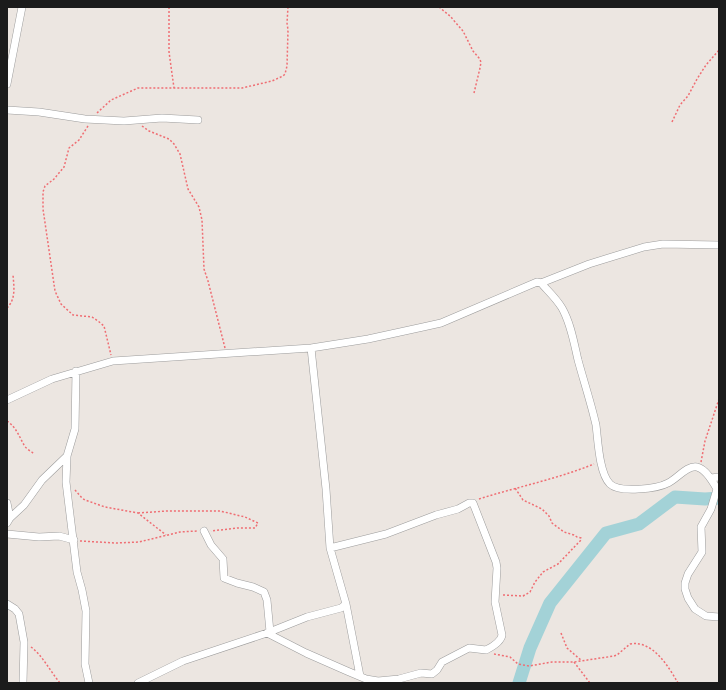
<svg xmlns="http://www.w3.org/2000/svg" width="726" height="690" font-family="'Titillium Web',sans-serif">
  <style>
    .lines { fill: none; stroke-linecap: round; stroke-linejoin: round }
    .river { stroke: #a3d2d7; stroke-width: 13 }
    .minor-casing { stroke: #9c9c9c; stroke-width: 8 }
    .path { stroke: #ef6e73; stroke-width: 1.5; stroke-dasharray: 2 2; stroke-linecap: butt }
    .minor { stroke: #fff; stroke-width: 7 }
  </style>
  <rect width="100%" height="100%" fill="#ece6e1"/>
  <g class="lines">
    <!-- river -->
    <path class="river" d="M519 683 530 648 550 603 606 533 639 524 675 497 705 499 719 498"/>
    <defs>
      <path id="minor" d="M7 84 22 7
        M7 110 39 112 85 119 124 121 162 118 198 120
        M541 283 589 264 644 247 663 244 719 245
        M76 371 75 429 67 456 66 482 77 572 82 590 86 611 85 664 89 683
        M7 400 52 379 113 361 311 348 368 339 423 327 441 323 537 282 541 283C548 291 556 298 562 308 571 324 574 343 578 360 584 382 591 403 596 425 598 440 599 473 610 484 619 493 657 489 668 483 677 479 687 465 697 467 706 469 713 482 717 489L711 509 701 527 702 552 688 574 685 583V589L688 598 695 609 706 616 719 617
        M711 478 719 477
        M7 503 10 518 7 523
        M10 518 24 505 42 480 67 456
        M204 531 211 545 223 559 224 578 237 583 253 587 264 592 267 600 270 632
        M7 534 39 537 59 536 74 540
        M7 604 15 609 19 614 24 642 23 683
        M346 604 360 676
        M267 633 306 653 347 671 366 679 378 681 399 679 421 673 432 674 437 670 442 662 469 648 486 650C492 647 501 642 502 635L495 602 497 568 496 562 473 503H469L458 509 436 515 386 534 330 548
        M138 683 183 661 267 633 307 617 341 608 346 604 330 548 326 489 311 348"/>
    </defs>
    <!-- minor casing -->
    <use href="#minor" class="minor-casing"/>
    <!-- path -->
    <path class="path" d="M169 7V52L174 88
      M439 7 450 16 463 31 473 51 479 58 481 62 480 68 474 93
      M97 113 111 100 138 88H242L272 81 283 76 285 74 287 66 288 30 287 23 288 7
      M672 122 680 105 688 96 697 79 706 65 719 50
      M88 126 79 140 69 148 64 167 54 179 45 186 43 192V209L55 291 61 304 73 315 92 317 98 321 104 326 111 355
      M142 126 149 131 169 139 174 144 180 154 188 189 199 207 202 220 204 269 208 281 225 348
      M7 308C16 299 14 287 13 275
      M7 421C16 427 19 436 24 445 26 449 31 451 34 454
      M701 462 705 441 719 399
      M75 490 82 498 85 500 105 507 138 513 166 535
      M479 499C517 487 557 479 594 464
      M138 513 167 511H220L245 517 258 523 255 528H238L211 531
      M80 541 116 543 139 542 180 532 197 531
      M503 595 523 596 530 592 535 582 543 572 558 564 581 540V538L577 537 574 535 564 532 552 523 549 516 542 509 523 500 515 488
      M561 633 567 648 582 661
      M31 647C43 656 50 671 60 683
      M494 654 510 657 518 664 529 666 552 662H574L614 656 617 655 630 644C653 640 668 666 678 683
      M574 662 590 683"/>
    <!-- minor -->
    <use href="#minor" class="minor"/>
  </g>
  <!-- border -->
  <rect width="726" height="690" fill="none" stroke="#1b1b1b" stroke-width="16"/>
</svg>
